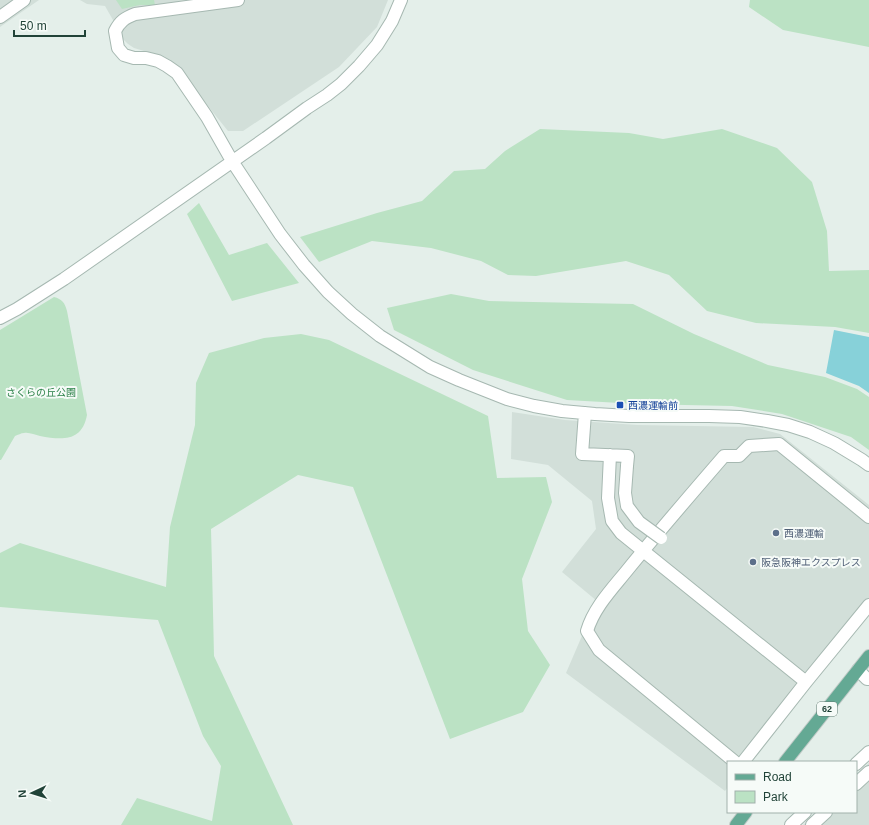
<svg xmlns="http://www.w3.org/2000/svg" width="869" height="825" font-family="Helvetica,'Noto Sans JP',sans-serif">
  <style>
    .built { fill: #d2dfd9 }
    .green { fill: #bbe2c4 }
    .water { fill: #87d1d9 }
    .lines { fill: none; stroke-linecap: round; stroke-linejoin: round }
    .minor-casing { stroke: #a6b8b1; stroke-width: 14 }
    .major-casing { stroke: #c1cac7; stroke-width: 14 }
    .minor { stroke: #fff; stroke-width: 12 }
    .major { stroke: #64a994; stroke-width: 12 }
    .minor-bridge-casing { stroke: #a6b8b1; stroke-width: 14; stroke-linecap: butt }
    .minor-bridge { stroke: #fff; stroke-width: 12 }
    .transit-dot { fill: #1a4fb4; stroke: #f6fbf8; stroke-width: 1.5 }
    .service-dot { fill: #5c6f8a; stroke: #f6fbf8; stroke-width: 1.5 }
    .labels { text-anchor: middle; stroke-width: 4; stroke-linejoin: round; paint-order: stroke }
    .shield { fill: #f6fbf8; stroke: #617a72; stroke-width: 1 }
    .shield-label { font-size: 9px; font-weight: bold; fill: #214338 }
    .park-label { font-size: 10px; fill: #277f44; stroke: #f6fbf8 }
    .transit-label { font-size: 10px; fill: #164399; stroke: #f6fbf8; text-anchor: start }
    .service-label { font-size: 10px; fill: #4e5e75; stroke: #f6fbf8; text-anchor: start }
  </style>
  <rect width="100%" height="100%" fill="#e4efea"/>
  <!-- built -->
  <path class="built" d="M0 0H39L0 27Z
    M80 0H388L377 27 339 67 243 131H228L175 65 164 57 134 48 128 44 122 38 117 27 105 6 87 4Z
    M512 412 565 420 637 425 753 427 780 434 869 505V611L748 762H728V787L725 791 566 673 597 601 562 572 596 529 592 501 548 465 511 459Z
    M869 763V825H803L817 812H856V775Z"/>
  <!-- green -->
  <path class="green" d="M116 0H154L155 5H140L122 9Z
    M750 0H869V47L783 30 749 7Z
    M540 129 629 133 663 139 722 129 777 148 812 182 827 231 829 271 869 270V333L835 327 756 323 707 311 669 275 626 261 536 276 508 275 481 261 431 248 372 241 319 262 300 237 377 213 422 201 454 171 485 169 505 151Z
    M199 203 229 255 267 243 299 283 232 301 187 214Z
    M451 294 489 301 633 304 694 334 768 365 825 377 857 389 869 397V450L851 437 782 414 732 406 638 404 567 400 473 370 394 330 387 308Z
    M54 297C62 299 65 303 67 311L87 415C82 442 62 440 40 436 35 435 29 432 24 433 21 433 18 435 15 436L1 460H0V330Z
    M301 334 329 340 488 416 497 478 546 477 552 502 522 579 528 631 550 665 523 712 450 739 353 487 298 475 211 529 212 567 214 656 293 825H121L137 798 212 821 221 766 203 736 158 620 0 607V553L20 543 166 587 170 527 195 425 196 383 209 353 264 338Z"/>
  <!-- water -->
  <path class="water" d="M834 330 869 337V393L859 386 826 373Z"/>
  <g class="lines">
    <defs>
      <path id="minor" d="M238 0 135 14C125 18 120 21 115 31L118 48 124 55 134 58H146L158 61 167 66 177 73 207 117 232 161 280 234 304 265 328 292 352 314 380 336 430 367 459 380 507 399 534 406 562 411 595 414 629 416H709L740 417 767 421 788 425 810 432 834 443 862 460 869 465
        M0 17 24 0
        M0 318 17 309 64 279 266 138 307 108 327 95 341 84 359 66 377 45 392 21 401 0
        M585 413 582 454 628 456 627 466
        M610 455 608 498 612 521 621 533 806 682
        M858 670 867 679H869
        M735 762 599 650 587 631C594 607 613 588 629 568 660 530 692 493 724 456H739L749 446 779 444 869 517
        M743 762 806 682 869 605
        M856 764 869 752
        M856 784 869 772
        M791 825 805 812
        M812 825 826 812"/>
      <path id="major" d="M785 762 869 656
        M736 825 746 812"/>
    </defs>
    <!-- minor casing -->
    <use href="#minor" class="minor-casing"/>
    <!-- major casing -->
    <use href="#major" class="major-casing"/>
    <!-- minor -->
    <use href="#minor" class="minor"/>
    <!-- major -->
    <use href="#major" class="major"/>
    <defs>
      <path id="minor-bridge" d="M627 466 625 493 627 506 639 522 661 538"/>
    </defs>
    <!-- minor-bridge casing -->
    <use href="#minor-bridge" class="minor-bridge-casing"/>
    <!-- minor-bridge -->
    <use href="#minor-bridge" class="minor-bridge"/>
  </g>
  <!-- markers -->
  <rect class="transit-dot" x="616" y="401" width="8" height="8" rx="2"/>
  <g class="service-dot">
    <circle cx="776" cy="533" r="4"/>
    <circle cx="753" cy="562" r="4"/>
  </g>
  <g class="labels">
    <!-- shield labels -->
    <rect class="shield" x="817" y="702" width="20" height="14" rx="3"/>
    <g class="shield-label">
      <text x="827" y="712">62</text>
    </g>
    <!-- park labels -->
    <g class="park-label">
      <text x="41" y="396">さくらの丘公園</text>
    </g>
    <!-- transit labels -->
    <g class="transit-label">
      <text x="628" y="409">西濃運輸前</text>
    </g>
    <!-- service labels -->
    <g class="service-label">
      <text x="784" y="537">西濃運輸</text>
      <text x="761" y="566">阪急阪神エクスプレス</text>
    </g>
  </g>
  <!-- legend -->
  <rect x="727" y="761" width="130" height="52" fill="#f6fbf8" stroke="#a1b1ab"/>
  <rect x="735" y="774" width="20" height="6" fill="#64a994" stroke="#a1b1ab"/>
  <text x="763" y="781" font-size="12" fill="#214338">Road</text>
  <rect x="735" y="791" width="20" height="12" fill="#bbe2c4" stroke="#a1b1ab"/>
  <text x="763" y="801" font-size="12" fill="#214338">Park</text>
  <!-- north arrow -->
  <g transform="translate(32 793) rotate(266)" stroke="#f6fbf8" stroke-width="3" paint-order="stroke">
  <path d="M0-3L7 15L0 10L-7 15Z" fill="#214338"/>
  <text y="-6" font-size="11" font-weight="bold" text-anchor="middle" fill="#214338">N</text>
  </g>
  <!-- scale -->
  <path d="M14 30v6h71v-6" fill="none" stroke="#214338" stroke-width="2"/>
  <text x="20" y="30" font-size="12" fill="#214338" stroke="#f6fbf8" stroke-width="3" paint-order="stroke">50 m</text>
</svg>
